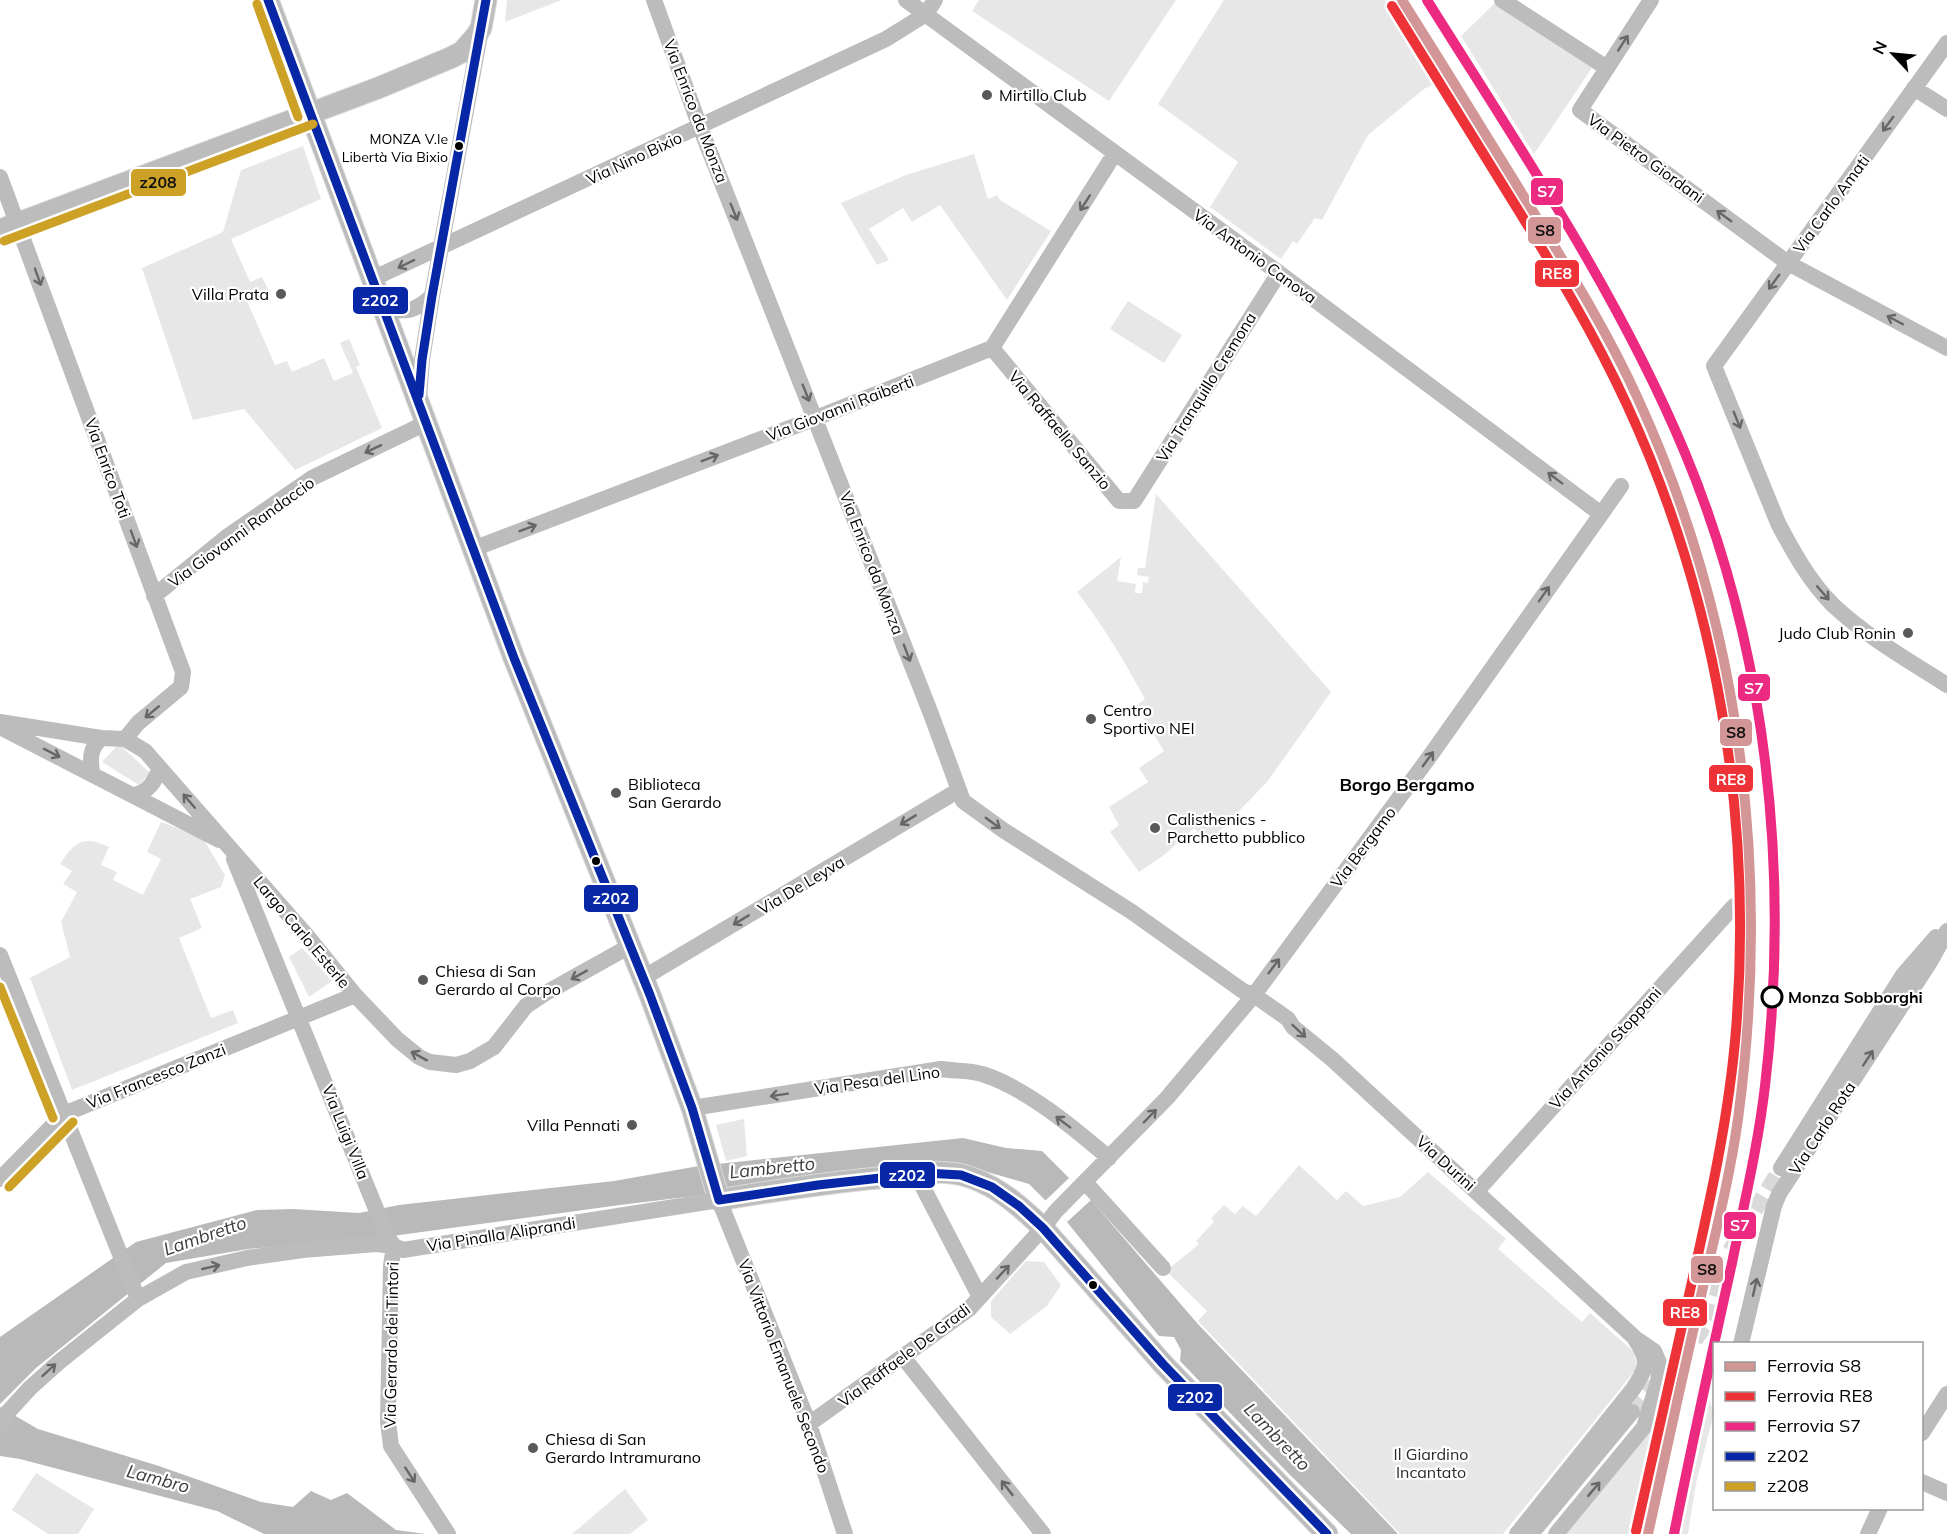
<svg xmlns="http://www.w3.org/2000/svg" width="1947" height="1534" font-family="Mulish,sans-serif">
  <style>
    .green { fill: #e7e7e7 }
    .water { fill: #b9b9b9 }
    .pier { fill: #fff }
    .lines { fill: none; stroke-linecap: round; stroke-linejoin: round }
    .minor-tunnel { stroke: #d9d9d9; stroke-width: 16; stroke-dasharray: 16 8; stroke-linecap: butt }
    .major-casing { stroke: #dbdbdb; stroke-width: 23 }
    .minor { stroke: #bcbcbc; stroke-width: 16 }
    .major { stroke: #bcbcbc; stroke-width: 21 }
    .bus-1-casing { stroke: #fff; stroke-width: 14 }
    .bus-2-casing { stroke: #fff; stroke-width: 14 }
    .bus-1 { stroke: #0727a6; stroke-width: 9 }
    .bus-2 { stroke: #cca126; stroke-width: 9 }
    .rail-1-casing { stroke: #fff; stroke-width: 15 }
    .rail-2-casing { stroke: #fff; stroke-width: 15 }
    .rail-3-casing { stroke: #fff; stroke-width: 15 }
    .rail-1 { stroke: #d39696; stroke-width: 10 }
    .rail-2 { stroke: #ee3338; stroke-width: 10 }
    .rail-3 { stroke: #ed2a81; stroke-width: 10 }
    .oneway { stroke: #676767 }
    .poi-dot { fill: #595959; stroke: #fff; stroke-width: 2 }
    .bus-dot { fill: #000; stroke: #fff; stroke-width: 2 }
    .stop-dot { fill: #fff; stroke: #000; stroke-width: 3 }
    .labels { text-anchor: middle; stroke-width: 4.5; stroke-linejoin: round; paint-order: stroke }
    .bus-label { font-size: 14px; fill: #000; stroke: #fff; text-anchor: end }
    .poi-label { font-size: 16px; fill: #000; stroke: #fff; text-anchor: start }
    .street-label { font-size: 16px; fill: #000; stroke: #fff }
    .stop-label { font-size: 16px; font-weight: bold; fill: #000; stroke: #fff; text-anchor: start }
    .park-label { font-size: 16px; fill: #2b2b2b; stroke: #fff }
    .neighbourhood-label { font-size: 18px; font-weight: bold; fill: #000; stroke: #fff }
    .water-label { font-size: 18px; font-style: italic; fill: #3c3c3c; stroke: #fff }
    .line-badge { stroke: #fff; stroke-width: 2 }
    .badge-label { font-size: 16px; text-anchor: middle; font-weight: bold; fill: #fff }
    .pale-badge-label { font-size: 16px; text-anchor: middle; font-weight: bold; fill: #111 }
  </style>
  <rect width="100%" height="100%" fill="#fff"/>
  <!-- green -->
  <path class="green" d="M507 0H562L505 22Z
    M979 0H1176L1109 101 972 11Z
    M1224 0H1385L1438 82 1424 89 1368 135 1322 220 1315 218 1297 244 1293 241 1281 259 1210 207 1238 162 1158 104Z
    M1495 3 1592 68 1534 154 1461 36Z
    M303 146 321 199 231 239 250 282 262 277 269 291 247 301 275 365 287 361 292 372 324 358 334 381 353 373 340 343 349 339 360 365 356 367 382 428 295 470 244 409 193 420 142 268 223 232 241 170Z
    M974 154 988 199 997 195 1000 200 1051 231 1007 300 940 205 912 222 903 208 869 229 889 260 877 265 841 203 906 175Z
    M1128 301 1182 335 1164 363 1110 329Z
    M1156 494 1331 692 1267 782 1209 842 1194 828 1164 855 1139 872 1110 832 1119 825 1109 807 1148 782 1139 768 1164 751 1136 706 1145 699C1125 662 1103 625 1077 592L1121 557 1117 581 1136 584 1135 593H1142L1143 582 1148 583 1149 577 1137 575 1138 568H1145Z
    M119 744 150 773 139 785 102 762Z
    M161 822 202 837 225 875 221 887 190 899 202 928 179 938 211 1018 233 1010 238 1023 72 1090 30 978 70 957 61 922 77 892 63 884 72 871 60 864C75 841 84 835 109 847L101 865 117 872 113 880 143 895 161 859 147 852Z
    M302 948 332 981 309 997 289 957Z
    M744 1119 747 1156 726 1161 716 1125Z
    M1299 1165 1337 1200 1346 1191 1363 1206 1400 1197 1428 1172 1506 1239 1498 1249 1582 1322 1590 1313 1634 1352 1637 1368 1503 1534H1400L1198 1321 1207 1311 1166 1271 1199 1244 1196 1241 1214 1222 1211 1218 1224 1205 1235 1214 1243 1206 1256 1216Z
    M1026 1261 1044 1262 1061 1285 1047 1306 1010 1334 991 1317V1301Z
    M1709 1399 1714 1413 1696 1483 1688 1534H1680Z
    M1654 1418 1663 1420 1638 1534H1562Z
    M36 1473 94 1509 78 1534H48L12 1510Z
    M625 1489 648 1520 630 1534H572Z"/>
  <!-- water -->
  <path class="water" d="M963 1138 1006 1148 1042 1151 1091 1200 1197 1323 1398 1534H1351L1289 1474 1180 1361 1181 1350 1174 1337 1159 1336 1067 1222 1029 1184 959 1164 620 1205 370 1239 248 1249 166 1263 36 1368 0 1404V1337L136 1242 257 1210 293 1209 359 1213 399 1205 614 1181 699 1166Z
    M0 1407 38 1429 159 1466 261 1502 293 1507 311 1491 331 1500 347 1493 396 1530 426 1534H264L217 1511 20 1459 0 1456Z"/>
  <!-- pier -->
  <path class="pier" d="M1069 1178 1091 1200 1067 1222 1045 1201Z"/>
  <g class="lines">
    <!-- minor-tunnel -->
    <path class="minor-tunnel" d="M1632 1412 1697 1337 1706 1324 1712 1309 1728 1254 1781 1168"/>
    <defs>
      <path id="major" d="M268 0 514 658 650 995 692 1108 719 1200C772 1191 825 1183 878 1178 908 1175 942 1167 972 1178 1000 1188 1022 1208 1043 1228L1163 1364 1327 1534
        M0 230 378 88 450 58 462 52 476 36 481 28 486 0"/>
    </defs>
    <!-- major casing -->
    <use href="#major" class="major-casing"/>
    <!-- minor -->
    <path class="minor" d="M654 0 700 127 931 714 963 801 1003 830 1132 912 1243 991 1254 995 1288 1019 1293 1027 1332 1059 1635 1338 1654 1351 1660 1365 1658 1382 1644 1427 1556 1534
      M906 0 1279 273 1601 514
      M1502 0 1607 68
      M1651 0 1580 110 1788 263 1947 348
      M1947 43 1714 366 1778 523C1793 552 1810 582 1833 605 1867 637 1908 660 1947 685
      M1914 88 1947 109
      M0 177 183 672 181 687 138 723 125 739
      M372 279 886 39 926 14 935 0
      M382 308C405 312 414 313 432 296
      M992 348 1119 501H1134L1279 273
      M419 397 422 360 432 296 481 29
      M473 549 816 418 992 348 1115 153
      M154 596 228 536 312 478 426 423
      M0 722 101 738 125 739 145 751 308 937 355 995 397 1039 419 1057 430 1062 456 1065 470 1061 494 1047 526 1006 544 994 630 946
      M0 727 219 840
      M92 773C90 757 90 749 101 738
      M134 795C150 791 154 782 160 768
      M234 859 387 1236 394 1246
      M0 955 138 1299
      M643 978 959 790
      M692 1108 941 1069C954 1071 970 1070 982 1074 1025 1087 1075 1129 1109 1158
      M1781 1168 1903 975 1936 937
      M916 1174 980 1297
      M0 1179 64 1114 355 995
      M1085 1182 1163 1268
      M1477 1191 1734 906
      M394 1246 391 1266 388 1422 391 1446 448 1534
      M1741 1344 1774 1206 1779 1194 1930 962 1947 931
      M903 1357 1043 1534
      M809 1424 969 1309 1043 1228 1056 1211 1167 1098 1254 995 1430 756 1621 486
      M0 1426 8 1412 30 1388 59 1362 138 1299 186 1272 247 1258 303 1250 376 1244 394 1246 403 1250 719 1200 809 1424 845 1534
      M1922 1433 1947 1394
      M1922 1482 1947 1493
      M1517 1534 1633 1389C1647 1368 1650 1361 1635 1339
      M1531 1534 1632 1412
      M1868 1534 1880 1508"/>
    <!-- major -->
    <use href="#major" class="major"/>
    <defs>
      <path id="bus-1" d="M268 0 514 658 650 995 692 1108 719 1200
        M419 395 422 360 432 296 486 0
        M719 1200 818 1185 925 1173 961 1175 992 1187 1019 1206 1043 1228 1163 1364 1327 1534"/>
      <path id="bus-2" d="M257 4 298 117
        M4 241 313 124
        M0 987 53 1118
        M9 1187 73 1122"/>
    </defs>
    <!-- bus-1 casing -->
    <use href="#bus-1" class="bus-1-casing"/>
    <!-- bus-2 casing -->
    <use href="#bus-2" class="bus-2-casing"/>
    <!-- bus-1 -->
    <use href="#bus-1" class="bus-1"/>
    <!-- bus-2 -->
    <use href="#bus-2" class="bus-2"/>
    <defs>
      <path id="rail-1" d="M1402 0C1441 62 1480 125 1518 187 1561 257 1605 326 1639 401 1742 627 1771 873 1738 1119 1730 1176 1716 1231 1703 1287 1684 1369 1666 1452 1648 1534"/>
      <path id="rail-2" d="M1392 6C1432 71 1472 135 1512 200 1553 266 1594 333 1627 405 1717 599 1753 817 1736 1030 1729 1117 1710 1201 1691 1286 1673 1368 1654 1449 1636 1531"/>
      <path id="rail-3" d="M1427 0C1519 147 1618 293 1685 453 1768 652 1790 874 1765 1086 1758 1146 1744 1204 1732 1263 1712 1353 1692 1443 1674 1534"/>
    </defs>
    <!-- rail-1 casing -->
    <use href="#rail-1" class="rail-1-casing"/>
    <!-- rail-2 casing -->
    <use href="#rail-2" class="rail-2-casing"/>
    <!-- rail-3 casing -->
    <use href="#rail-3" class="rail-3-casing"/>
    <!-- rail-1 -->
    <use href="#rail-1" class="rail-1"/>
    <!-- rail-2 -->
    <use href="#rail-2" class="rail-2"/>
    <!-- rail-3 -->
    <use href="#rail-3" class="rail-3"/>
  </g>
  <!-- one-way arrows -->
  <defs><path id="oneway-shaft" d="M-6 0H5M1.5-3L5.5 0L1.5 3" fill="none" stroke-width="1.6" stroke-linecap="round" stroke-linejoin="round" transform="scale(1.5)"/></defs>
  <g class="oneway">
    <use href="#oneway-shaft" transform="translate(1623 43) rotate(-57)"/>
    <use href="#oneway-shaft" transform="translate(1888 124) rotate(126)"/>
    <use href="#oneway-shaft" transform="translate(1085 203) rotate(123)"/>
    <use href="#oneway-shaft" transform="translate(734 212) rotate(68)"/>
    <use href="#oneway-shaft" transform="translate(1724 216) rotate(-144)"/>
    <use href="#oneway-shaft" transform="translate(406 264) rotate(154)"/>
    <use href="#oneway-shaft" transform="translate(38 277) rotate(70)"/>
    <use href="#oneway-shaft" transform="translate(1774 282) rotate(126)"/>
    <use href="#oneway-shaft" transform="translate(1895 320) rotate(-152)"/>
    <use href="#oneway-shaft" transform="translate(806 393) rotate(68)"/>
    <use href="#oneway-shaft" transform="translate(1737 420) rotate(68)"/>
    <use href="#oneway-shaft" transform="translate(373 449) rotate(155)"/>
    <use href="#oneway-shaft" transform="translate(710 458) rotate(-21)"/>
    <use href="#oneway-shaft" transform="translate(1555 478) rotate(-143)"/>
    <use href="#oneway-shaft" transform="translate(528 528) rotate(-21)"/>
    <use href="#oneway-shaft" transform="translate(134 539) rotate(70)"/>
    <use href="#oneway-shaft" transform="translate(1823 593) rotate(49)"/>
    <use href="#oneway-shaft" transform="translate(1544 594) rotate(-55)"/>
    <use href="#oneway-shaft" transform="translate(907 653) rotate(69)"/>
    <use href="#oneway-shaft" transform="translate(152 712) rotate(140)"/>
    <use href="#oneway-shaft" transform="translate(52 753) rotate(27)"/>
    <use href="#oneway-shaft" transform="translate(1428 759) rotate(-54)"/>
    <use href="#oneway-shaft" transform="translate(189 801) rotate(-131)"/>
    <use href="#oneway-shaft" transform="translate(908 820) rotate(149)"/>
    <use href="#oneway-shaft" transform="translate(993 823) rotate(36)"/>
    <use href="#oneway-shaft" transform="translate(741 920) rotate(149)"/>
    <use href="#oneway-shaft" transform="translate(1274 966) rotate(-53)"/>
    <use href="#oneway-shaft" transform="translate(579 975) rotate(151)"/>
    <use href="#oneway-shaft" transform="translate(1299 1031) rotate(43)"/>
    <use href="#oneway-shaft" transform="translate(419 1056) rotate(-151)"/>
    <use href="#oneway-shaft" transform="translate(1868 1058) rotate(-57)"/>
    <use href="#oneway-shaft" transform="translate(779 1095) rotate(171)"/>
    <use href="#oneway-shaft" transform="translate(1150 1116) rotate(-46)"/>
    <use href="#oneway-shaft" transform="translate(1063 1122) rotate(-143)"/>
    <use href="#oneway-shaft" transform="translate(211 1267) rotate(-13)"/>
    <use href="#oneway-shaft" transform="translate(1003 1272) rotate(-47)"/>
    <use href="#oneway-shaft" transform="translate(1755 1287) rotate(-77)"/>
    <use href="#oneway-shaft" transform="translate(49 1370) rotate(-42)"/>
    <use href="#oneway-shaft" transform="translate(410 1475) rotate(57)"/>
    <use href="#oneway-shaft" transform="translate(1007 1488) rotate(-128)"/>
    <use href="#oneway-shaft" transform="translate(1594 1489) rotate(-50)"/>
  </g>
  <!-- markers -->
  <g class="poi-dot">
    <circle cx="987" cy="95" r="6"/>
    <circle cx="281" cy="294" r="6"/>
    <circle cx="1908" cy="633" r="6"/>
    <circle cx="1091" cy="719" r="6"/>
    <circle cx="616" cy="793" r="6"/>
    <circle cx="1155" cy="828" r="6"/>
    <circle cx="423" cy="980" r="6"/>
    <circle cx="632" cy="1125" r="6"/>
    <circle cx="533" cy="1448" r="6"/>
  </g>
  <g class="bus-dot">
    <circle cx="459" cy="146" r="5"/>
    <circle cx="596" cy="861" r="5"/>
    <circle cx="1093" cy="1285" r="5"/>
  </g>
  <circle class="stop-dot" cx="1772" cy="997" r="10"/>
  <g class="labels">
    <!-- bus labels -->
    <g class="bus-label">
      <text x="448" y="144">MONZA V.le<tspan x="448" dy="18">Libertà Via Bixio</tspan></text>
    </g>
    <!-- poi labels -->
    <g class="poi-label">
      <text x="999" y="101">Mirtillo Club</text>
      <text x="269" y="300" text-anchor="end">Villa Prata</text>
      <text x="1896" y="639" text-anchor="end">Judo Club Ronin</text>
      <text x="1103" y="716">Centro<tspan x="1103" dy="18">Sportivo NEI</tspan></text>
      <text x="628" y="790">Biblioteca<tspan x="628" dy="18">San Gerardo</tspan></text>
      <text x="1167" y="825">Calisthenics -<tspan x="1167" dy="18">Parchetto pubblico</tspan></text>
      <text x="435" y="977">Chiesa di San<tspan x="435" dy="18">Gerardo al Corpo</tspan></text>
      <text x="620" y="1131" text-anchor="end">Villa Pennati</text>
      <text x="545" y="1445">Chiesa di San<tspan x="545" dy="18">Gerardo Intramurano</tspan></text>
    </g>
    <!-- street labels -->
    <g class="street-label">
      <text transform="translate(696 111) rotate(69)" y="6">Via Enrico da Monza</text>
      <text transform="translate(634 158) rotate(-25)" y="6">Via Nino Bixio</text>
      <text transform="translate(1646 158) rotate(36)" y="6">Via Pietro Giordani</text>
      <text transform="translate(1831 204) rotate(-54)" y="6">Via Carlo Amati</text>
      <text transform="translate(1255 256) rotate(36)" y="6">Via Antonio Canova</text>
      <text transform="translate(1206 387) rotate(-58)" y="6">Via Tranquillo Cremona</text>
      <text transform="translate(840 408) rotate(-21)" y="6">Via Giovanni Raiberti</text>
      <text transform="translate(1060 430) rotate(50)" y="6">Via Raffaello Sanzio</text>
      <text transform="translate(108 468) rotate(70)" y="6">Via Enrico Toti</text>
      <text transform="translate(241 532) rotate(-36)" y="6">Via Giovanni Randaccio</text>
      <text transform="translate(872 563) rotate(69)" y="6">Via Enrico da Monza</text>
      <text transform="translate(1363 847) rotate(-53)" y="6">Via Bergamo</text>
      <text transform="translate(801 885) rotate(-31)" y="6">Via De Leyva</text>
      <text transform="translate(302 932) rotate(50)" y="6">Largo Carlo Esterle</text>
      <text transform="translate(1605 1048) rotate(-48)" y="6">Via Antonio Stoppani</text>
      <text transform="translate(156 1076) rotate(-22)" y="6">Via Francesco Zanzi</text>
      <text transform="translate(877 1080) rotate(-8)" y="6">Via Pesa del Lino</text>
      <text transform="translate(1822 1128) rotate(-57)" y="6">Via Carlo Rota</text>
      <text transform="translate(346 1132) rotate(68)" y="6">Via Luigi Villa</text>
      <text transform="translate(1446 1163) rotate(42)" y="6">Via Durini</text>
      <text transform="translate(501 1234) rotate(-9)" y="6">Via Pinalla Aliprandi</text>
      <text transform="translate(391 1345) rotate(-89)" y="6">Via Gerardo dei Tintori</text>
      <text transform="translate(904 1355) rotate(-37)" y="6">Via Raffaele De Gradi</text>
      <text transform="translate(784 1366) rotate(69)" y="6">Via Vittorio Emanuele Secondo</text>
    </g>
    <!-- stop labels -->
    <g class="stop-label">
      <text x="1788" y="1003">Monza Sobborghi</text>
    </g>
    <!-- park labels -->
    <g class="park-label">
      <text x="1431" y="1460">Il Giardino<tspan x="1431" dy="18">Incantato</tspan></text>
    </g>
    <!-- neighbourhood labels -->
    <g class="neighbourhood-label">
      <text x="1407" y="791">Borgo Bergamo</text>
    </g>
    <!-- water labels -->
    <g class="water-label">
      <text transform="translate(772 1168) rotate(-6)" y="6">Lambretto</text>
      <text transform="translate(205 1236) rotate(-19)" y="6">Lambretto</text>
      <text transform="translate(1277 1437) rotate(46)" y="6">Lambretto</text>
      <text transform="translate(158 1479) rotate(15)" y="6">Lambro</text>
    </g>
  </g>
  <g class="line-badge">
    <rect x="130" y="168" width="57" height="29" rx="6" fill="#cca126"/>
    <rect x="1530" y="177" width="34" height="29" rx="6" fill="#ed2a81"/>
    <rect x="1527" y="216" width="35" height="29" rx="6" fill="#d39696"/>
    <rect x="1534" y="259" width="46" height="29" rx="6" fill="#ee3338"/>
    <rect x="352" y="286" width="57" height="29" rx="6" fill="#0727a6"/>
    <rect x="1737" y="673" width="34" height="29" rx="6" fill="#ed2a81"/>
    <rect x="1719" y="718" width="34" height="29" rx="6" fill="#d39696"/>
    <rect x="1708" y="764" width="46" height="29" rx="6" fill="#ee3338"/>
    <rect x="583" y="884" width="56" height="29" rx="6" fill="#0727a6"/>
    <rect x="879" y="1161" width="57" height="28" rx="6" fill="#0727a6"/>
    <rect x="1723" y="1211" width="34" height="29" rx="6" fill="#ed2a81"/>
    <rect x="1690" y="1255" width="34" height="29" rx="6" fill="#d39696"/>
    <rect x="1662" y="1298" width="46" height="29" rx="6" fill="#ee3338"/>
    <rect x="1167" y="1383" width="56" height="29" rx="6" fill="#0727a6"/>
  </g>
  <g class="badge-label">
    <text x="1547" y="197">S7</text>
    <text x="1557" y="279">RE8</text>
    <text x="380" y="306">z202</text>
    <text x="1754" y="694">S7</text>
    <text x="1731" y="785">RE8</text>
    <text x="611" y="904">z202</text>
    <text x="907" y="1181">z202</text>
    <text x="1740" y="1231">S7</text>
    <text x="1685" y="1318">RE8</text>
    <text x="1195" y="1403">z202</text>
  </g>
  <g class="pale-badge-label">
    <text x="158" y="188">z208</text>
    <text x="1545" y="236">S8</text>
    <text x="1736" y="738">S8</text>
    <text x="1707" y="1275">S8</text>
  </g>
  <!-- legend -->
  <rect x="1713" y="1342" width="210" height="168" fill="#ffffff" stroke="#999999" stroke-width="1.5"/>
  <rect x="1725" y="1362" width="30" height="9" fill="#d39696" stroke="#999999" stroke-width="1.5"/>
  <text x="1767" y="1372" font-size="18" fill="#000000">Ferrovia S8</text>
  <rect x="1725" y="1392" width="30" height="9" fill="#ee3338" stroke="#999999" stroke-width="1.5"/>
  <text x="1767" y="1402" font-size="18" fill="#000000">Ferrovia RE8</text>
  <rect x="1725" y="1422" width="30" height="9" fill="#ed2a81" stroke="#999999" stroke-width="1.5"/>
  <text x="1767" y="1432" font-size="18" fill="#000000">Ferrovia S7</text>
  <rect x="1725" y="1452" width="30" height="9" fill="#0727a6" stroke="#999999" stroke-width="1.5"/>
  <text x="1767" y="1462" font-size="18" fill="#000000">z202</text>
  <rect x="1725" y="1482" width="30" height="9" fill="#cca126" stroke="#999999" stroke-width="1.5"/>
  <text x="1767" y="1492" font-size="18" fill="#000000">z208</text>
  <!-- north arrow -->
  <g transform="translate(1893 54) rotate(296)" stroke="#ffffff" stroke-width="4.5" paint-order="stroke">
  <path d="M0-4.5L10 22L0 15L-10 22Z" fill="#000000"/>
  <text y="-9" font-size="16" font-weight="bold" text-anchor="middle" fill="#000000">N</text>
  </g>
</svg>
